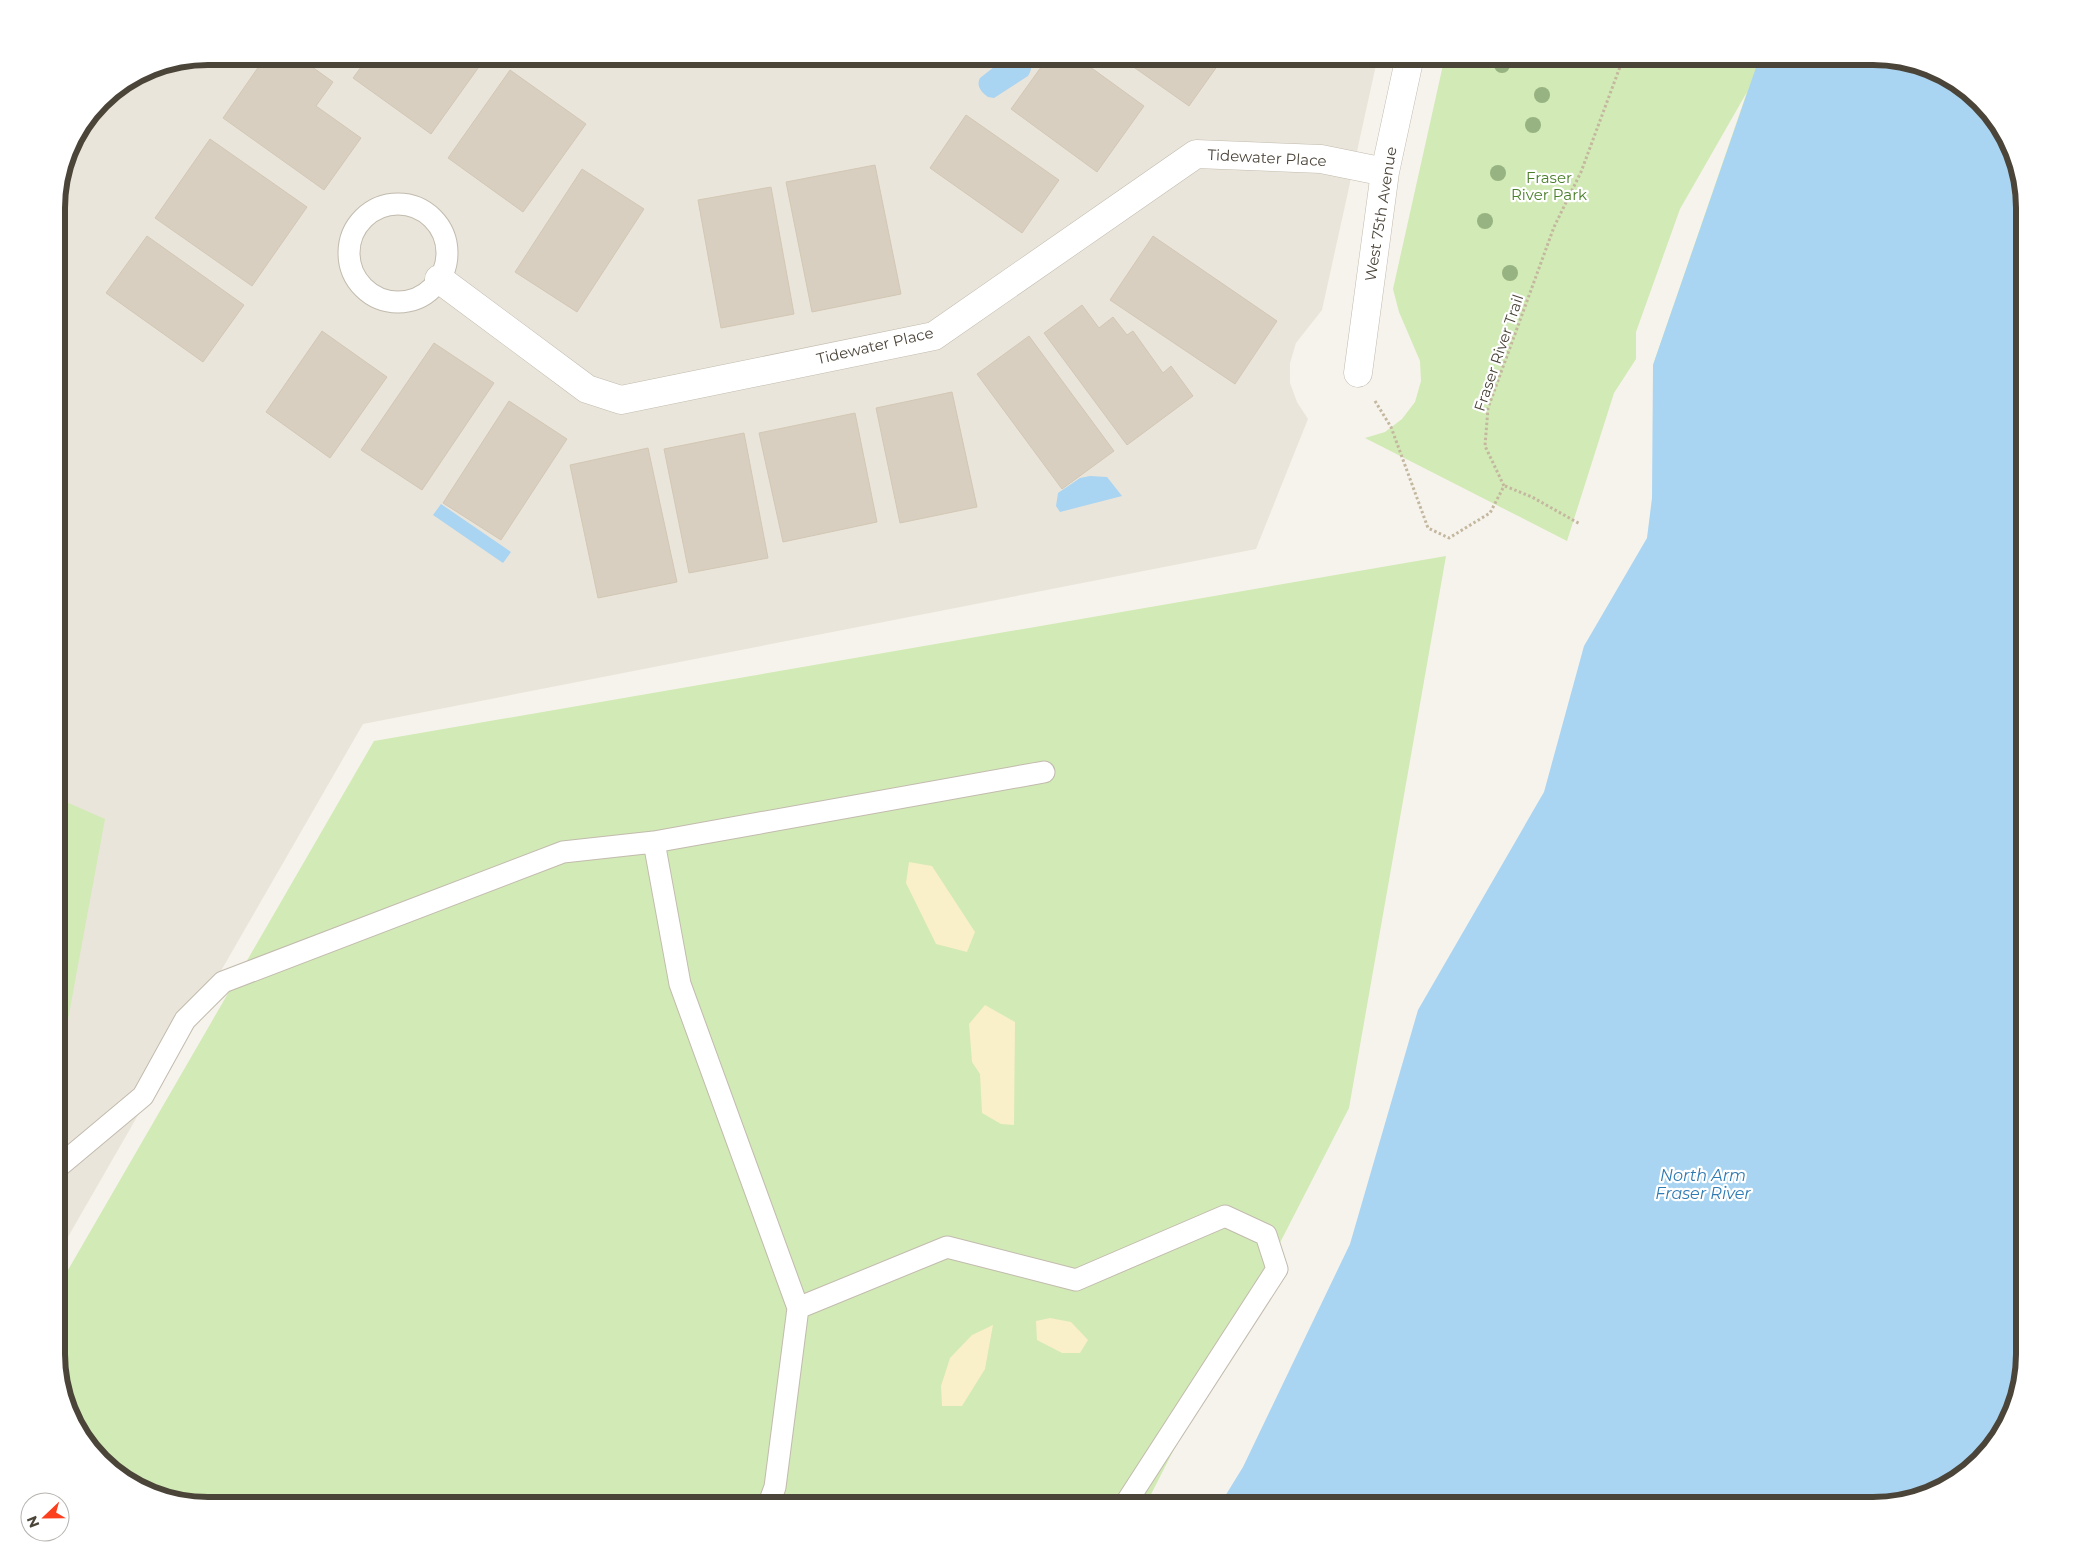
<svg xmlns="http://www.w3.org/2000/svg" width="2081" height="1562" font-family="Montserrat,sans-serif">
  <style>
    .residential { fill: #eae5da }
    .green { fill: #d2eab5 }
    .sand { fill: #f9efc9 }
    .water { fill: #a9d4f2 }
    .building { fill: #d8cfc1; stroke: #d3c7b4 }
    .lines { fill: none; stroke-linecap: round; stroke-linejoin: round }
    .service-casing { stroke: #c2bbae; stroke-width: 23 }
    .minor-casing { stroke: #c2bbae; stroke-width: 29 }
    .path { stroke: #c4b79f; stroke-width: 3; stroke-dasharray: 2.5 2.5; stroke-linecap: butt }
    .service { stroke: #fff; stroke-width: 21 }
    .minor { stroke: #fff; stroke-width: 28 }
    .tree { fill: #97b381 }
    .labels { text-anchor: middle; stroke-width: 4.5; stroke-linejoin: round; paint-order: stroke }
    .street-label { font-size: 15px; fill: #4b4439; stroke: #fff }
    .park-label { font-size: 15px; fill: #4a7f2a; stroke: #fff }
    .water-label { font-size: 16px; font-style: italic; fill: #2e7ab2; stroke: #fff }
    .rim { fill: none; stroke: #4b4439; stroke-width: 6 }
  </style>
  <rect width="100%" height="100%" fill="#f6f3ec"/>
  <!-- residential -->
  <path class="residential" d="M208 56H1378L1322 310 1296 343 1290 363V383L1297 402 1308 419 1256 549 363 724 57 1256V199L68 150 101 101 150 68Z"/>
  <!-- green -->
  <path class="green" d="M1445 56H1843L1653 365 1747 92 1680 209 1636 332V359L1614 393 1567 541 1365 438 1385 432 1402 419 1415 402 1421 381 1420 361 1399 312 1393 289Z
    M1446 556 1349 1108 1145 1506H208L159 1498 115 1474 72 1421 57 1363V1289L374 741Z
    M57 798 105 819 67 1025 57 1027Z"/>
  <!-- sand -->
  <path class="sand" d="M909 862 932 866 975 932 967 952 936 944 906 883Z
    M985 1005 1015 1022 1014 1125 1001 1124 982 1113 980 1074 972 1062 969 1024Z
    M1050 1318 1071 1322 1088 1340 1080 1353H1062L1037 1340 1036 1321Z
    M993 1325 985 1369 962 1406H942L941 1386 950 1358 972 1335Z"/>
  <!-- water -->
  <path class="water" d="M1008 56H1028C1033 63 1032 70 1028 76L994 98 988 97C981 92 976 86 980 78Z
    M1760 56H1873L1922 64 1966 88 2009 141 2025 208V1354L2017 1403 1993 1447 1940 1490 1873 1506H1219L1243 1467 1350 1244 1418 1010 1544 792 1584 646 1647 538 1652 498 1653 365Z
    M1090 476 1107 477 1122 496 1060 512 1056 506 1058 493 1080 478Z
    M441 504 511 552 503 563 433 515Z"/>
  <!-- building -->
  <path class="building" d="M266 56H297L333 82 316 106 361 138 324 190 223 118Z
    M369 56H485L486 57 431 134 353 78Z
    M1049 56H1075L1144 106 1097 172 1011 109Z
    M1118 56H1220L1223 58 1189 106Z
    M510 70 586 124 523 212 448 158Z
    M966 115 1059 180 1022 233 930 168Z
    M210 139 307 207 252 286 155 218Z
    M875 165 901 294 812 312 786 182Z
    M582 169 644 209 577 312 515 272Z
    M771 187 794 314 721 328 698 200Z
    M147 236 244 305 203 362 106 293Z
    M1153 236 1277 321 1235 384 1110 300Z
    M1082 305 1099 328 1113 317 1127 335 1133 331 1163 373 1171 366 1193 396 1127 445 1044 333Z
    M322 331 387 377 330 458 266 412Z
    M1029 336 1114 451 1062 489 977 374Z
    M434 343 494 383 422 490 361 450Z
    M952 392 977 507 900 523 876 408Z
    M509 401 567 439 501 540 443 503Z
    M855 413 877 522 783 542 759 433Z
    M744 433 768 558 689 573 664 449Z
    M648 448 677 582 598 598 570 465Z"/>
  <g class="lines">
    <defs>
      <path id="service" d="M349 253a49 49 0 1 1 98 0a49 49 0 1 1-98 0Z
        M654 842 680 984 798 1308 775 1487 768 1506
        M57 1168 143 1096 185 1020 223 982 563 852 654 842 1044 772
        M798 1308 947 1247 1076 1280 1225 1216 1266 1235 1277 1269 1124 1506"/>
      <path id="minor" d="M439 279 587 389 621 400 934 336 1196 154 1321 159 1385 172
        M1358 373 1385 172 1410 56"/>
    </defs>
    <!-- service casing -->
    <use href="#service" class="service-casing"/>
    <!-- minor casing -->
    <use href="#minor" class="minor-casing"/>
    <!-- path -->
    <path class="path" d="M1375 401 1391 427 1428 528 1449 538 1490 513 1504 486 1485 446 1488 408 1554 227 1581 172 1624 56
      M1505 486 1532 497 1580 524"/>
    <!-- service -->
    <use href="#service" class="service"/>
    <!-- minor -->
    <use href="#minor" class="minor"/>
  </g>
  <!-- trees -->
  <g class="tree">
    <circle cx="1502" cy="65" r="8"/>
    <circle cx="1542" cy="95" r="8"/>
    <circle cx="1533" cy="125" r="8"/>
    <circle cx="1498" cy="173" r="8"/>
    <circle cx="1485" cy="221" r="8"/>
    <circle cx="1510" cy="273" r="8"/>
  </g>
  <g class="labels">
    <!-- street labels -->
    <g class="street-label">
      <text transform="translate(1267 158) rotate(3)" y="5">Tidewater Place</text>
      <text transform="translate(1381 214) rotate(-81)" y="5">West 75th Avenue</text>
      <text transform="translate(875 346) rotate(-13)" y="5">Tidewater Place</text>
      <text transform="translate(1499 353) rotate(-71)" y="5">Fraser River Trail</text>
    </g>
    <!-- park labels -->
    <g class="park-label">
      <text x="1549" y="183">Fraser<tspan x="1549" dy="17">River Park</tspan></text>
    </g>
    <!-- water labels -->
    <g class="water-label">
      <text x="1703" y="1181">North Arm<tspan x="1703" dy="18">Fraser River</tspan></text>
    </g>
  </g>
  <!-- crop -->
  <path d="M0 0H2081V1562H0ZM208 65H1873A143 143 0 0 1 2016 208V1354A143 143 0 0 1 1873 1497H208A143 143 0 0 1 65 1354V208A143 143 0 0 1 208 65Z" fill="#fff" fill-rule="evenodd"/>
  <path class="rim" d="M208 65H1873A143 143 0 0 1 2016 208V1354A143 143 0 0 1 1873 1497H208A143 143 0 0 1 65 1354V208A143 143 0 0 1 208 65Z"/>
  <!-- north arrow -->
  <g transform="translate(45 1517) rotate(248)"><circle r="24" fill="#ffffff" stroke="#b7b4b0"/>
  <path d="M0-4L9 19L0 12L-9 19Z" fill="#fc3f1d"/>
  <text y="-8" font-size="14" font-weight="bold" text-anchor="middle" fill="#4b4439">N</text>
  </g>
</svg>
